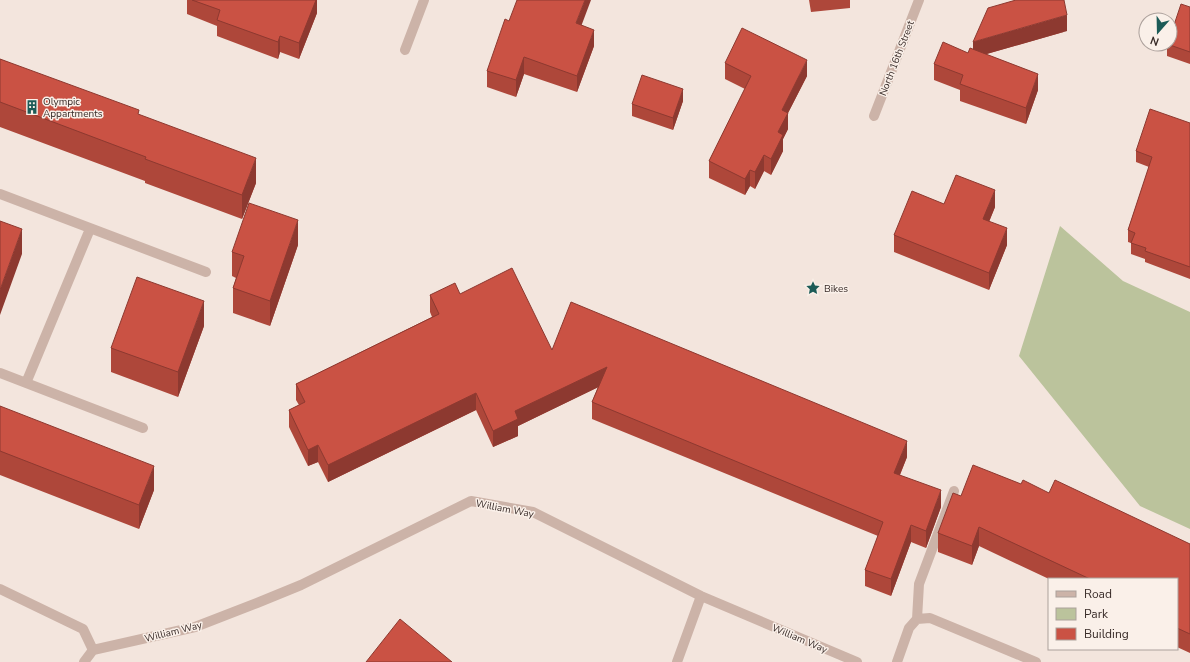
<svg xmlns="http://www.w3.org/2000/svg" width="1190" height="662" font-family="'Nunito Sans',sans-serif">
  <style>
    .green { fill: #bbc39c }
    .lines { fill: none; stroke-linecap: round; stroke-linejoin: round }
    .service { stroke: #ccb3a8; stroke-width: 10 }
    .minor { stroke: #ccb3a8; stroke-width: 10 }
    .wall { fill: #ae473a }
    .shaded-wall { fill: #8d3930 }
    .building { fill: #ca5244; stroke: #8d3930 }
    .labels { text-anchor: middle; stroke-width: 3; stroke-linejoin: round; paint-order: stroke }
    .street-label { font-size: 10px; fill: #382b28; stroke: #faf0e9 }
    .poi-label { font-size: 10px; fill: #382b28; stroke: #faf0e9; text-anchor: start }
  </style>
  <rect width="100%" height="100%" fill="#f3e5dd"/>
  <!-- green -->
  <path class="green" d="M1060 226 1123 281 1190 312V529L1140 506 1019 356Z"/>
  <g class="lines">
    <!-- service -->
    <path class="service" d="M0 589 83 629 93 650
      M917 619 919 584 954 491
      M897 662 909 628 917 619 930 618 1036 662"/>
    <!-- minor -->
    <path class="minor" d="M405 50 424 0
      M874 116 919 0
      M0 194 206 272
      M0 373 143 428
      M26 383 90 229
      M84 662 93 650 195 627 257 603 301 585 471 501 533 512 701 596 857 662
      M677 662 701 596"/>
  </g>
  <!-- wall -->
  <path class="wall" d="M187 0H317V13L299 59 280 52 278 59 217 36V26L187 14Z
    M809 0H850V8L811 12Z
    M1190 7V64L1167 56V44Z
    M509 21 582 25 594 46 577 92 524 74 516 97 487 87V71Z
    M1067 31 986 54 1038 90 1026 124 960 101V90L934 80V64L968 53 973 49Z
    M0 59 139 115 256 183 242 219 145 183V181L0 127Z
    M725 63 807 76 788 113V129L783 139V151L771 175 764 171 755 189 750 186 745 195 709 178V161L745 89 725 79Z
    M683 101 673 130 632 116V104Z
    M1190 123V279L1145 262V259L1131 254V243L1128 242V230L1149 167 1136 162V151Z
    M944 204 995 207 989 222 1007 245 989 290 894 252V235Z
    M298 245 270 326 233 313V288L236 278 232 276V252Z
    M460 294 552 350 907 457 900 475 941 507 926 548 911 542 891 596 865 586V570L878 536 592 419V402L598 387 518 426V436L493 447 476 410 328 482 318 462 308 466 289 427V410L299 405 296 400V384L432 317 430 312V295Z
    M204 326 178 397 111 372V348Z
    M0 406 154 490 139 529 0 475Z
    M1021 484 1049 493 1190 544V653L1177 647V579H1049L979 546 972 565 938 552V533L961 496Z"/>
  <!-- shaded-wall -->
  <path class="shaded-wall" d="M316 0H317V13L299 59V43Z
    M585 0H591L576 40V23Z
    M1067 15V31L973 58V42Z
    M594 30V46L577 92V76Z
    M280 36V52L278 59V42Z
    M524 57V74L516 97V80Z
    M807 60V76L788 113V129L783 139V151L771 175V159L778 132 782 110Z
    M1038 74V90L1026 124V108Z
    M683 89V101L673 130V118Z
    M764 155V171L755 189V172Z
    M256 158V183L242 219V195Z
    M750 170V186L745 195V179Z
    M995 190V207L983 236V219Z
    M298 220V245L270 326V301Z
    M1007 228V245L989 290V273Z
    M22 229V254L0 315V290Z
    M204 301V326L178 397V372Z
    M607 367V383L518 426V436L493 447V431L515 411Z
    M476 393V410L328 482V465Z
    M907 441V457L894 489V473Z
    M318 445V462L308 466V450Z
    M154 466V490L139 529V505Z
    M941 490V507L926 548V531Z
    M911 525V542L891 596V579Z
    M979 527V546L972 565V546Z"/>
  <!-- building -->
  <path class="building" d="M192 0H316L299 43 280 36 278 42 217 20 220 10Z
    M517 0H585L576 23 594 30 577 76 524 57 516 80 487 71 505 19 509 21Z
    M1016 0H1064L1067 15 973 42 988 8Z
    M1181 4 1190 7V52L1167 44H1170V37Z
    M742 28 807 60 782 110 788 113 778 132 783 135 771 159 764 155 755 172 750 170 745 179 709 161 751 76 725 63Z
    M943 42 968 53 970 48 1038 74 1026 108 960 84 963 75 934 64Z
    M0 59 139 110 138 114 256 158 242 195 145 159 146 157 0 102Z
    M642 75 683 89 673 118 632 104Z
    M1150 109 1190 123V267L1145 251 1146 248 1131 243 1135 233 1128 230 1152 157 1136 151Z
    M956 175 995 190 983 219 1007 228 989 273 894 235 912 191 944 204Z
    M249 203 298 220 270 301 233 288 244 256 232 252Z
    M0 221 22 229 0 290Z
    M512 268 552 350 571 302 907 441 894 473 941 490 926 531 911 525 891 579 865 570 883 522 592 402 607 367 515 411 518 419 493 431 476 393 328 465 318 445 308 450 289 410 305 402 296 384 439 314 430 295 455 283 460 294Z
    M137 277 204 301 178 372 111 348Z
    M0 406 154 466 139 505 0 451Z
    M973 465 1021 484 1023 480 1049 493 1055 480 1190 544V634L1177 628V579H1090L979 527 972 546 938 533 953 493 961 496Z
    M400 619 452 662H366Z"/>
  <!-- icons -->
  <defs>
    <symbol id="building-bare" viewBox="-9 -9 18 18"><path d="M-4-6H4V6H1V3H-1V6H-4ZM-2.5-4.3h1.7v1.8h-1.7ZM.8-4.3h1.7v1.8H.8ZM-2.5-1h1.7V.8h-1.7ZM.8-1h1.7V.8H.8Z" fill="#1c5b57" stroke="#faf0e9" stroke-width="2.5" paint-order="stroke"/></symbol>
    <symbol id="sight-bare" viewBox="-9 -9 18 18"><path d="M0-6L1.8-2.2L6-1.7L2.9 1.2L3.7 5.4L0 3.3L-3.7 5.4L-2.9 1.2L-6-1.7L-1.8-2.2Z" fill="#1c5b57" stroke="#faf0e9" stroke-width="2.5" paint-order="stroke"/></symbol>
  </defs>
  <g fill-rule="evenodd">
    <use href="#building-bare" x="22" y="97" width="20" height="20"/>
    <use href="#sight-bare" x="803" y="278" width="20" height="20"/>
  </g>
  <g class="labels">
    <!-- street labels -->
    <g class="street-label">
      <text transform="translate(896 58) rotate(-69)" y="4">North 16th Street</text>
      <text transform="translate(505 508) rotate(11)" y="4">William Way</text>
      <text transform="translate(173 631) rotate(-14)" y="4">William Way</text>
      <text transform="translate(800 638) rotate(23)" y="4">William Way</text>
    </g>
    <!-- poi labels -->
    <g class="poi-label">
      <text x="43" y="105">Olympic<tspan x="43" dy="12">Appartments</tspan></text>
      <text x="824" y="292">Bikes</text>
    </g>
  </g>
  <!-- legend -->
  <rect x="1048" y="578" width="130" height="72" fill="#faf0e9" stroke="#aca19c"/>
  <rect x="1056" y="591" width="20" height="6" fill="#ccb3a8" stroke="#aca19c"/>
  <text x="1084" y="598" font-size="12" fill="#382b28">Road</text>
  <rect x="1056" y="608" width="20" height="12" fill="#bbc39c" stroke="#aca19c"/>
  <text x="1084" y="618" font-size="12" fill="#382b28">Park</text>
  <rect x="1056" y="628" width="20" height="12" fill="#ca5244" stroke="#aca19c"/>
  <text x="1084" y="638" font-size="12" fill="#382b28">Building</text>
  <!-- north arrow -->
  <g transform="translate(1158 32) rotate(200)"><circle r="19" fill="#faf0e9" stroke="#aca19c"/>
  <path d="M0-3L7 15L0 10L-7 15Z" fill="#1c5b57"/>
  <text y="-6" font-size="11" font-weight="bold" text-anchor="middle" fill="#382b28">N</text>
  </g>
</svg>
